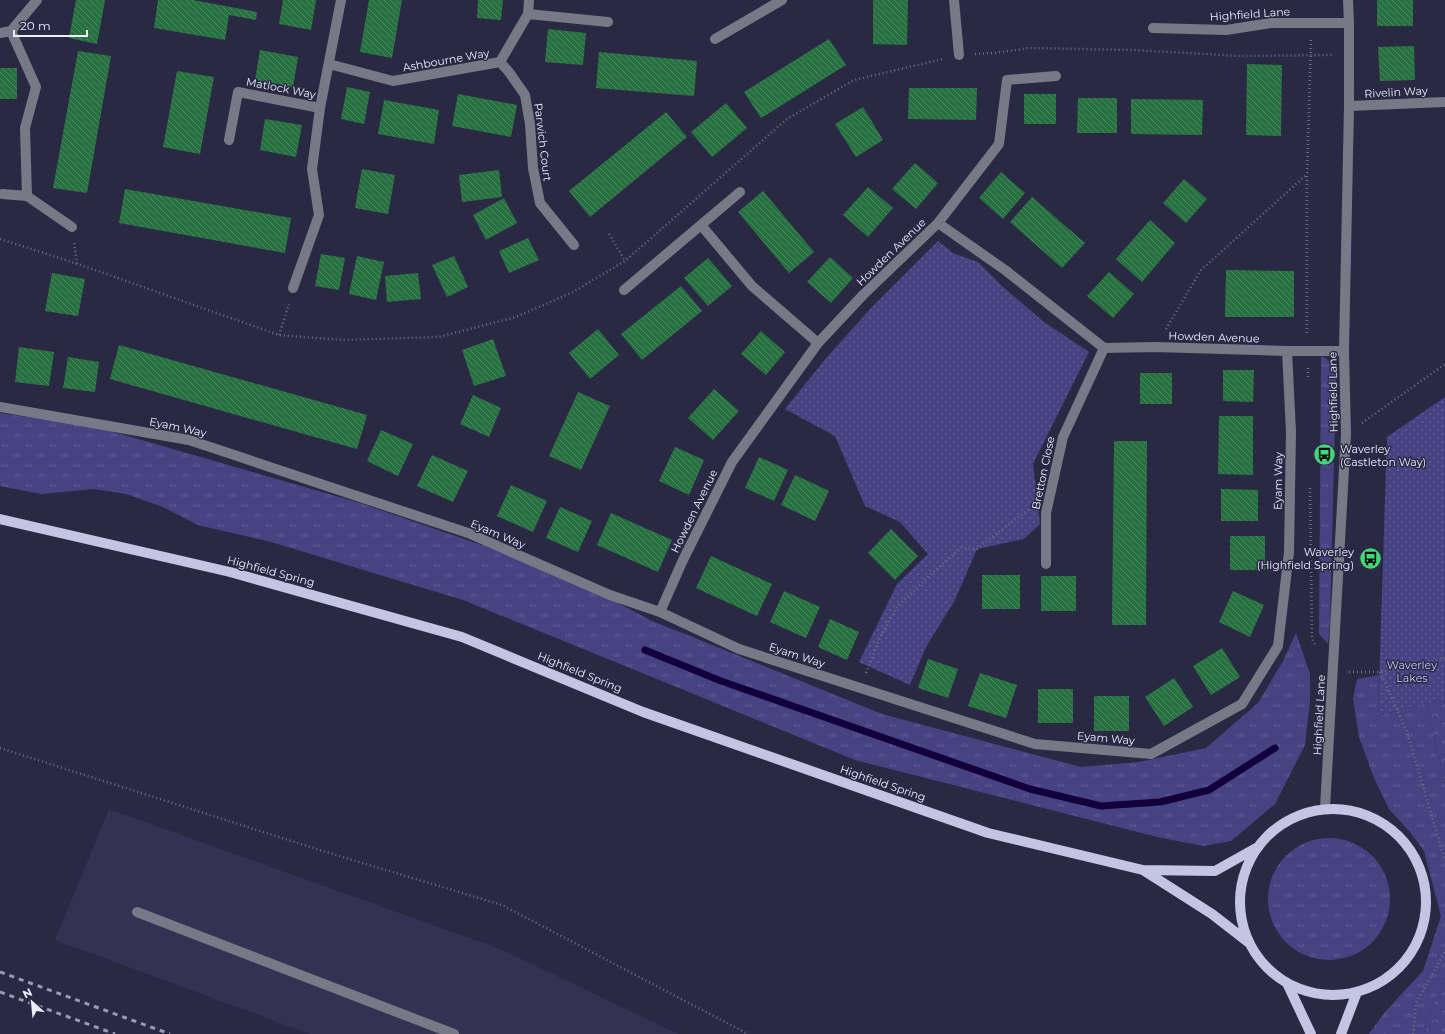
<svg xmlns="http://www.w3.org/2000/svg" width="1445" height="1034" font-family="Montserrat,sans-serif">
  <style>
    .built { fill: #333252 }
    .grass { fill: url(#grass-tufts) }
    .forest { fill: url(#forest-crowns) }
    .park { fill: url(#park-dots) }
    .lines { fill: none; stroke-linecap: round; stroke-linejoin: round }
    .stream { stroke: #11003c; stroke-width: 7 }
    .building { fill: url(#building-back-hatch) }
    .path { stroke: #6e6d85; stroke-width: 2.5; stroke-dasharray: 1 3; stroke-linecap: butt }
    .minor { stroke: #787987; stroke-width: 10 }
    .major { stroke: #c4c5e2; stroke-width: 10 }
    .rail { stroke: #9a9ab0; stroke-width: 3; stroke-dasharray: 5 5; stroke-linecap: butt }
    .labels { text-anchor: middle; stroke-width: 3; stroke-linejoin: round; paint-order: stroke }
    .street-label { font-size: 11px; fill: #ededff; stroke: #2a2944 }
    .poi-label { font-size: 11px; fill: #ededff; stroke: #2a2944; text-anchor: start }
    .park-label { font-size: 11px; fill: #c5c5ff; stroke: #2a2944 }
  </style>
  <defs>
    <pattern id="grass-tufts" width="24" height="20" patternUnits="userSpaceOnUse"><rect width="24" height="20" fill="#474282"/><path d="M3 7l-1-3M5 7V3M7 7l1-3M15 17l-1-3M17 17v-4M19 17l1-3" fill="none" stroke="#625e95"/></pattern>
    <pattern id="forest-crowns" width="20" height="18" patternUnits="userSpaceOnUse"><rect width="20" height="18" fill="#474282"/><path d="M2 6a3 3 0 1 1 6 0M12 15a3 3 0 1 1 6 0" fill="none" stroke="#625e95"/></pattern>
    <pattern id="park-dots" width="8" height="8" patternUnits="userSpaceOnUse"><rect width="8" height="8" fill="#474282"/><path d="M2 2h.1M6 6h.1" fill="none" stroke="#625e95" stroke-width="1.8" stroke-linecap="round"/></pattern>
    <pattern id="building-back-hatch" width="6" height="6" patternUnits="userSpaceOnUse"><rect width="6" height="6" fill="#277141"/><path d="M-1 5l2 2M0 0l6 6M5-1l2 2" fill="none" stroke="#47865e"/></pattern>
  </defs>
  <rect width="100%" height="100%" fill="#2a2944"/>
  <!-- built -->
  <path class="built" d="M109 809 500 949 678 1034H310L55 940Z"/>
  <!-- grass -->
  <path class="grass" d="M1321 356C1329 359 1333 365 1336 374L1330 623 1328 644 1319 634Z
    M0 413 100 428 360 503 493 549 616 602 652 621 690 636 882 714 1081 767 1139 762 1206 748 1258 703 1283 661 1296 633 1310 674V701L1305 745 1275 804 1231 841 1203 846 1157 837 855 760 463 600 271 542 198 525 163 507 126 494 94 489 41 494 0 486Z
    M1379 675 1378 716 1427 703 1445 785V978L1426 1020 1425 1034H1369L1385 1012 1423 971 1441 916 1424 851 1410 832 1389 809 1374 778 1359 737 1353 699 1357 679Z
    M1268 899a61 61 0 1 1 122 0a61 61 0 1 1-122 0Z"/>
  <!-- forest -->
  <path class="forest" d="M1445 701V785L1427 703Z
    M1445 978V1034H1425L1426 1020Z"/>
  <!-- park -->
  <path class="park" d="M938 241 953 253 978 262 1002 286 1044 322 1089 352 1033 464 1040 524 1024 539 977 549 955 600 926 647 910 685 859 662 897 584 928 554 900 522 865 506 835 436 785 409 827 357 873 306Z
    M1445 397V701L1427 703 1378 716 1387 437Z"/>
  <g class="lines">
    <!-- stream -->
    <path class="stream" d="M645 650 721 681 1030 789 1101 806 1160 802 1209 790 1275 748"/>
  </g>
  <!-- building -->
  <path class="building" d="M76 0H105L97 44 69 38Z
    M158 0H193L257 12 256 20 229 15 225 40 154 28Z
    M283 0H316L311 30 279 24Z
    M369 0H402L392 58 360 52Z
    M478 0H503L501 20 477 18Z
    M873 0H908L907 45 873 44Z
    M1377 0H1413V26H1377Z
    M548 29 586 33 583 65 545 62Z
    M829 39 846 65 761 118 744 92Z
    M1414 46 1415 80 1380 81 1378 47Z
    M260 50 298 57 293 87 255 80Z
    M78 51 111 56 87 193 53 188Z
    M599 52 697 61 694 96 596 88Z
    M1247 64 1282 65 1281 136 1246 135Z
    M0 68H17V99H0Z
    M177 71 214 77 200 154 163 147Z
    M347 87 370 92 364 124 341 119Z
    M909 88H977L976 120 908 119Z
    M458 94 517 105 511 137 452 126Z
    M1024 94H1056V124H1024Z
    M1078 98H1117V133H1077Z
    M1131 99 1203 100 1202 135 1131 134Z
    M384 100 439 110 434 144 378 134Z
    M726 103 747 128 712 157 691 132Z
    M863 107 883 140 856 157 835 124Z
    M666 112 687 137 590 217 569 191Z
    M265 119 302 125 296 157 260 150Z
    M915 163 938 183 916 209 892 189Z
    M362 169 395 175 388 214 355 208Z
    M499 170 502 197 462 202 459 175Z
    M1001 172 1025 193 1003 219 979 198Z
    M1184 179 1207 199 1186 223 1163 203Z
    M868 187 893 208 868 237 843 215Z
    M125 189 291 218 285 253 119 223Z
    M763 191 814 252 789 273 738 212Z
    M1032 197 1085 243 1062 268 1010 222Z
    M504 198 517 223 486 240 473 215Z
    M1150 220 1175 243 1142 282 1116 259Z
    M528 238 539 260 509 273 499 251Z
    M321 254 345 258 339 290 315 286Z
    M357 256 384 262 376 300 349 294Z
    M454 256 468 287 447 297 432 265Z
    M830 257 853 278 831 303 807 282Z
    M708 258 732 286 708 306 684 278Z
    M1226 270 1294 271V317H1225Z
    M1109 272 1134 294 1113 318 1087 296Z
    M52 273 85 279 78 316 45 311Z
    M418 273 421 299 387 302 385 276Z
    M681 286 702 311 642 360 621 334Z
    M598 329 619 355 590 379 569 353Z
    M761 331 785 352 766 375 741 354Z
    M493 339 506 376 474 386 462 350Z
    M119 345 367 415 357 449 110 379Z
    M19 347 54 352 49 386 15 382Z
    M68 357 99 362 95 392 63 388Z
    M1223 370H1254L1253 402 1223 401Z
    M1140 373H1172V404H1140Z
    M714 389 739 411 713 440 688 418Z
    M578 392 610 406 581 470 549 456Z
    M473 395 501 408 489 437 460 424Z
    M1219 416H1253V475L1218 474Z
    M381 430 413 444 398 476 367 461Z
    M1114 441H1147L1146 625H1112Z
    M675 447 704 460 689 495 659 481Z
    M432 455 468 471 453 502 417 486Z
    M759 457 788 470 774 501 745 488Z
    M795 475 829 491 815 521 781 505Z
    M511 485 547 501 533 532 497 516Z
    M1221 489 1258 490V521H1221Z
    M560 507 592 521 578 552 546 538Z
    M611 513 672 540 658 572 597 545Z
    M891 529 918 556 895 580 868 553Z
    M1230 536H1265V570H1230Z
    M711 556 772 584 757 616 696 588Z
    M982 575H1020V609H982Z
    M1041 576H1076V611H1041Z
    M784 591 820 607 806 638 770 622Z
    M1233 591 1264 605 1250 637 1219 622Z
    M830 619 859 632 847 660 818 647Z
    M1222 648 1240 677 1211 695 1193 666Z
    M928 659 958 669 948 698 918 688Z
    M980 673 1017 685 1006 718 968 706Z
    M1174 678 1193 707 1164 726 1145 697Z
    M1038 689H1073V723H1038Z
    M1094 696H1129V731H1094Z"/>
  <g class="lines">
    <!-- path -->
    <path class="path" d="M975 54 994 53 1029 48 1134 50 1241 56 1332 55
      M609 234 625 261
      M0 239 78 264 279 335 342 340 439 337 516 317 573 292 625 261 787 119 854 80 943 59
      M74 243 77 264
      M1166 329 1201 270 1306 175
      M1307 333V174L1311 40
      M279 335 289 304
      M1308 368V379
      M1362 423 1445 364
      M1310 488 1312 639 1316 646
      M1349 672H1380L1445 659
      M1380 672 1407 732 1445 861
      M866 673 880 637 897 607 929 576 961 548 977 549 1029 509
      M0 748 326 852 502 905 748 1034
      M1413 1034 1416 1003 1445 952"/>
    <!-- minor -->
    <path class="minor" d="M954 0 959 55
      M528 14 608 22
      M1153 28 1226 30 1271 23H1349
      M0 33 11 31 37 0
      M715 39 782 0
      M500 62 509 72 525 95 530 124 533 168 540 203 574 245
      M329 64 393 81 500 62 528 14 529 0
      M1349 106 1445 102
      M229 140 238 92 320 108
      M2 194 27 196 25 128 36 87 11 31
      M27 196 72 227
      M938 223 999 144 1007 80 1056 76
      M701 225 752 286 818 343
      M293 288 319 215 312 169 320 108 341 0
      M624 290 740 192
      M0 407 189 440 468 533 610 595 660 612 739 649 1035 744 1151 754 1242 704 1278 646 1289 552 1291 432 1287 351
      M1046 564V513L1063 437 1104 348
      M660 612 683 560 732 462 818 343 863 295 938 223 1005 270 1104 348 1155 347 1287 351H1344
      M1325 808 1346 434 1344 351 1349 106V23L1348 0
      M137 912 454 1034"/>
    <!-- major -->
    <path class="major" d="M0 519 230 572 462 637 643 712 988 833 1143 870 1215 871 1256 848
      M1240 902a93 93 0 1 1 186 0a93 93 0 1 1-186 0Z
      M1143 870 1212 914 1248 942
      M1287 983 1311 1034
      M1341 1034 1357 992"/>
    <!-- rail -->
    <path class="rail" d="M0 972 170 1034
      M0 992 115 1034"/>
  </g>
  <!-- icons -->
  <defs>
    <symbol id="bus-disc" viewBox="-11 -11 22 22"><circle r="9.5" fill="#42d77c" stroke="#2a2944"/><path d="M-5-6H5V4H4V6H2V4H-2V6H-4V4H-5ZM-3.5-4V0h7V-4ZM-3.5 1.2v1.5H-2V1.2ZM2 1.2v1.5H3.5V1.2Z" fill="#111"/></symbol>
  </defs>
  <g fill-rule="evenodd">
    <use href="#bus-disc" x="1312" y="442" width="25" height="25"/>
    <use href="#bus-disc" x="1358" y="546" width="25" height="25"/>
  </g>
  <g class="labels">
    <!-- street labels -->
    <g class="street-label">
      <text transform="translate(1250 14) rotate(-4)" y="4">Highfield Lane</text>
      <text transform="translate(446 60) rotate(-10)" y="4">Ashbourne Way</text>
      <text transform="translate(281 88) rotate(11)" y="4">Matlock Way</text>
      <text transform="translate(1396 92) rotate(-3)" y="4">Rivelin Way</text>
      <text transform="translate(543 142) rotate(83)" y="4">Parwich Court</text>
      <text transform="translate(891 252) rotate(-44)" y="4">Howden Avenue</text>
      <text transform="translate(1214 337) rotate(2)" y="4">Howden Avenue</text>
      <text transform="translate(1333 392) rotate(-91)" y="4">Highfield Lane</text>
      <text transform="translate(178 427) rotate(12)" y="4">Eyam Way</text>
      <text transform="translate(1043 473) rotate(-78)" y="4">Bretton Close</text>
      <text transform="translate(1278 481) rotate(-89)" y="4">Eyam Way</text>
      <text transform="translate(694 511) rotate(-64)" y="4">Howden Avenue</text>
      <text transform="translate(498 534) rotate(23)" y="4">Eyam Way</text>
      <text transform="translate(271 571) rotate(15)" y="4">Highfield Spring</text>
      <text transform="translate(797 655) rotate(18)" y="4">Eyam Way</text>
      <text transform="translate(580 672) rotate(22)" y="4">Highfield Spring</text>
      <text transform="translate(1319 715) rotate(-87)" y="4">Highfield Lane</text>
      <text transform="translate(1106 738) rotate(5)" y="4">Eyam Way</text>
      <text transform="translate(883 783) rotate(19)" y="4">Highfield Spring</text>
    </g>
    <!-- poi labels -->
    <g class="poi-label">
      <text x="1340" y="453">Waverley<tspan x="1340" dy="13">(Castleton Way)</tspan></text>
      <text x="1354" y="556" text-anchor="end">Waverley<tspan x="1354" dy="13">(Highfield Spring)</tspan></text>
    </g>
    <!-- park labels -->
    <g class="park-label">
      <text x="1412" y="669">Waverley<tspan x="1412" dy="13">Lakes</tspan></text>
    </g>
  </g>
  <!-- north arrow -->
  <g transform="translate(32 1002) rotate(333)" stroke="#2a2944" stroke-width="3" paint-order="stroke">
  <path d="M0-3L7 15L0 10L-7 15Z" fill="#ededff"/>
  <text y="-6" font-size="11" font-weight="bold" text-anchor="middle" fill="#ededff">N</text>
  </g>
  <!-- scale -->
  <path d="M14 30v6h73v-6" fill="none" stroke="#ededff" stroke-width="2"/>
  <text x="20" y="30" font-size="12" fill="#ededff" stroke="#2a2944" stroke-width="3" paint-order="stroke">20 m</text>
</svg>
